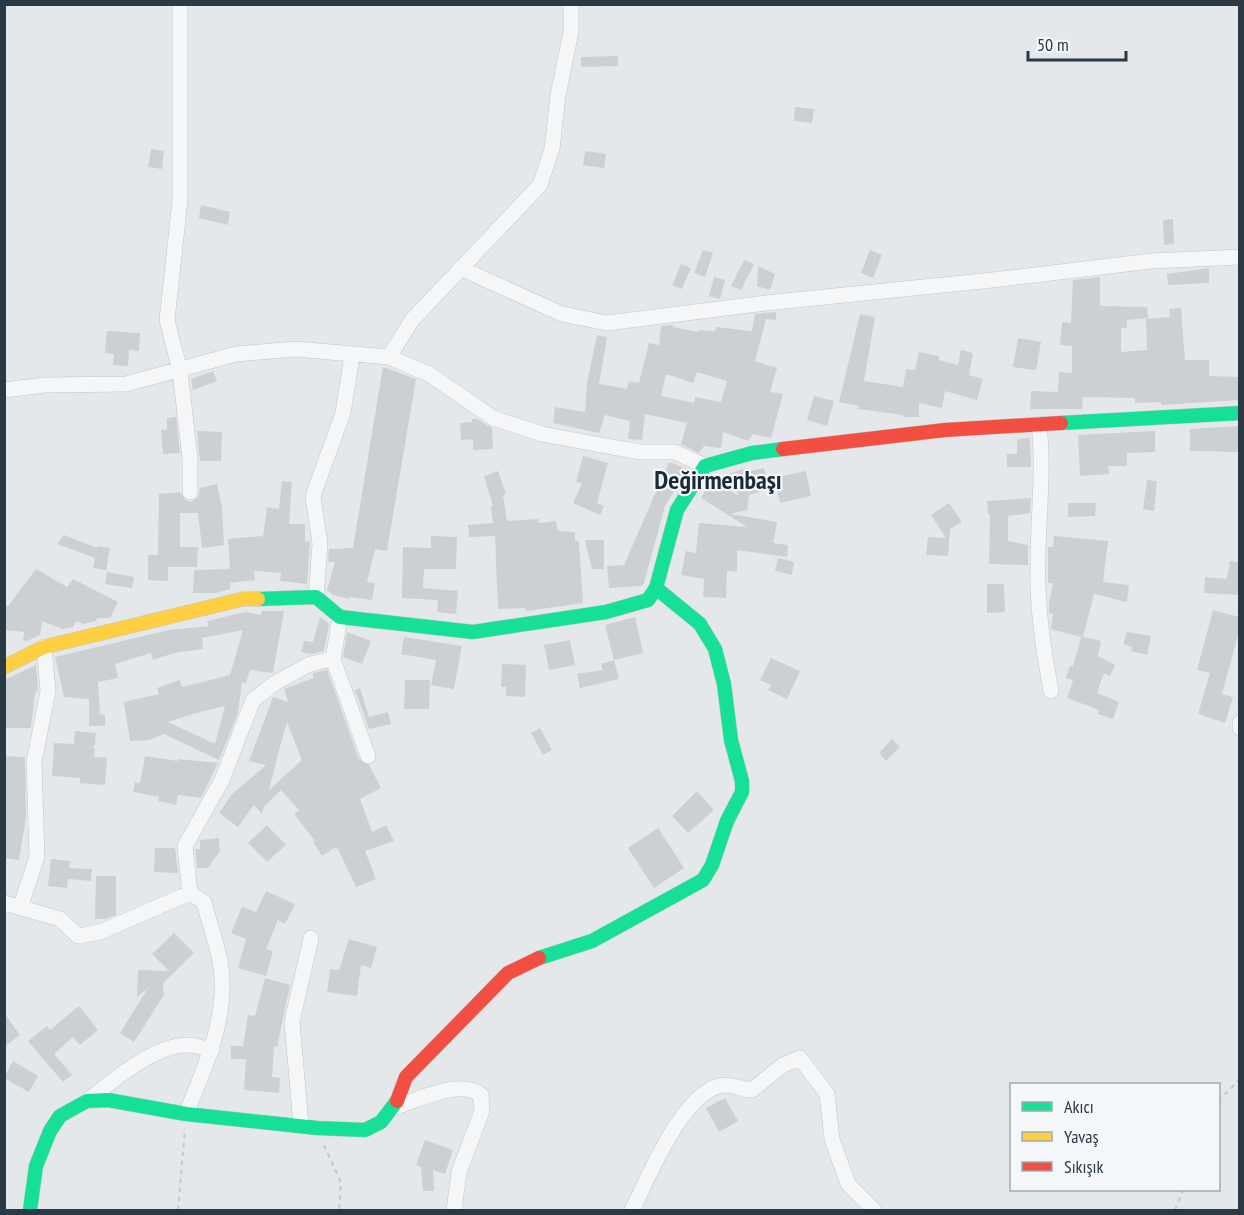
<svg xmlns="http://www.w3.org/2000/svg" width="1244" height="1215" font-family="'PT Sans Narrow',sans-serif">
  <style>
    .building { fill: #cdd0d3; fill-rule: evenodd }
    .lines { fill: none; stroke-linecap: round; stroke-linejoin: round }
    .street-casing { stroke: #c3c6c8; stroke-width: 16 }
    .fast-casing { stroke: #c3c6c8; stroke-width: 15 }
    .slow-casing { stroke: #c3c6c8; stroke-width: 15 }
    .jam-casing { stroke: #c3c6c8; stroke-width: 15 }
    .path { stroke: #c4c8ca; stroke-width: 2; stroke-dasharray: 4.5 4.5; stroke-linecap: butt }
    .street { stroke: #f5f6f7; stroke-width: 15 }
    .fast { stroke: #16e098; stroke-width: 14 }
    .slow { stroke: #ffcf43; stroke-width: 14 }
    .jam { stroke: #f24e42; stroke-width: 14 }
    .labels { text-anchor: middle; stroke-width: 4.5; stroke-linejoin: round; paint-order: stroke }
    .quarter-label { font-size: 26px; font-weight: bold; fill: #1c2a37; stroke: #f3f7f9 }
  </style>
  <rect width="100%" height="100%" fill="#e5e8ea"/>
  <!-- building -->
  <path class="building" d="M618 56V66L581 67V57Z
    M795 107 814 109 812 123 794 121Z
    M151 149 164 151 162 169 148 167Z
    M585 151 606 154 604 168 583 165Z
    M201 205 230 212 228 225 199 218Z
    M1173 219 1174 244 1164 245 1163 220Z
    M703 250 713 253 705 277 694 273Z
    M870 250 882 255 873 278 861 273Z
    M744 260 754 264 741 290 731 286Z
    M681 264 691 268 682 289 672 285Z
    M758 266 775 274 770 290 757 286Z
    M1209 268V283L1168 285 1167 274Z
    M714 277 725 280 720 299 709 296Z
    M1100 277V306L1147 307 1148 318 1127 320V328H1121V352L1147 350 1146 319 1170 317 1169 309 1181 308 1185 360H1209V376L1239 377V400L1161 405V402L1135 403V398L1083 397 1082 409H1030L1031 391 1058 392 1059 372 1072 373V346L1060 345 1062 322 1071 323 1073 280Z
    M776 312V320L766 319 755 361 777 368 770 392 783 394 771 438 753 434 748 441 723 432 721 448 704 446 699 453 681 444 687 423 645 414 642 440 628 439 630 421 605 415 599 433 553 423 555 407 585 412 587 383 597 335 607 337 599 384 627 389 629 381 639 383 649 343 659 345 661 326 673 325V327L699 332V330L715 331 716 327 752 331 755 314ZM697 372 727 381 721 402 695 397 694 403 661 396 666 374 693 383Z
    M860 314 875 317 864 381 903 387 906 369 915 370 919 352 939 356V360L958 365 961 350 973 353 969 375 983 379 977 400 945 391 942 408 919 403V417H903V415L858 409 859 406 839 402Z
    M107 331 140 333 139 351 129 350 128 366 113 365 114 354 105 353Z
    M1018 338 1041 342 1036 370 1013 367Z
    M383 367 416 379 387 551 375 549 367 582 375 583 372 600 350 597 349 599 333 595 327 590 335 562H328L329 549 353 548Z
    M213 371 217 381 193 390 191 379Z
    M814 396 834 401 827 426 807 420Z
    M176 417 180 453 163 454 161 430H167V418Z
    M472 419H477L492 428 493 449 473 450V439L461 440 460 423 472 422Z
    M1239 426V452L1190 451V429Z
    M197 431 222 432 221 461H200Z
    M1155 431V452L1127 453V466H1108L1109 474 1080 476 1078 435Z
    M1030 438 1031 467H1007V454H1017V439Z
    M583 456 608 463 597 503 604 506 600 515 573 503 582 483 576 482Z
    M669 462 688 469 665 506 644 583 642 586 609 588 607 566 624 565Z
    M746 468 747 472 764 468 770 489 749 495 747 513 746 510 730 514 777 522 773 543 788 545 787 557 737 550V572L727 571 726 598 703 597 704 579 681 575 686 551 696 553 699 523 747 527 701 498 712 480 739 496 728 474Z
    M498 471 506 494 503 495 507 521 538 519 539 523 556 521 558 531 575 532V541H579L583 603 526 611V608L498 609 495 536 469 537 468 525 493 523 491 506H493L484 476Z
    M806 471 811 496 780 503 774 478Z
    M1147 480 1157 481 1154 511 1143 509Z
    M282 481 292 482 289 524H305V541L310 542 307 584 280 581 281 573 254 571 255 580 230 583V589L215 593H193L194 570 230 569 228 539 263 536 267 507 279 509Z
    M217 484 222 507 224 545 202 548 198 513H180V547H198L197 567H168V581L148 580V555H158L159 494 180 492 185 500 191 502 198 497 200 488Z
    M1031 498 1030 513 1008 516V541L1028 545V565L989 564 990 514H988L987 501Z
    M949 503 962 522 950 529 948 556 926 555 928 537 946 538 931 515Z
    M1068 503H1096L1095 516 1068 517Z
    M64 535 97 548V546L110 548 106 570 93 568 95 558 57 544Z
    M431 536 457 537 456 569H424L423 588 458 591 456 614 437 612 438 600 402 598 403 547 431 548Z
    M1054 536 1108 541 1103 582 1129 585 1127 602 1094 594 1083 637 1101 641 1098 656 1115 665 1110 676 1104 673 1097 693 1119 702 1113 719 1098 714 1099 710 1067 698 1073 680 1066 678 1070 666 1073 667 1081 637 1051 629 1053 614 1049 613V604L1053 583H1048V547H1053Z
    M585 540H604V569H592Z
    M778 558 794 562 792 575 775 571Z
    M1230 561 1239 562V595L1204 593 1205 577 1227 579Z
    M36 569 67 587 73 579 118 602 110 618H97L96 621 84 624 76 621 73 627 63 629 42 621 40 635 27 641 23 640 24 632 4 630V606H8Z
    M107 572 134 577 132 588 105 584Z
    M987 584H1004L1005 612 987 613Z
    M1213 610 1239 617V631L1222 694 1233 697 1225 723 1198 714 1210 673 1197 670Z
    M261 611H284L273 673 250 670 246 683 242 682 238 713 219 760 164 734 149 740 130 741 124 702 159 694 157 688 180 680 182 687 230 675 243 630 202 638 203 649 174 653 153 660 151 653 115 664 118 678 98 682 100 714 105 715V726H89V699L64 697 55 657 169 630 209 626 207 621 245 612 261 615ZM225 706 215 744 168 722 196 713Z
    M320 617 329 624 324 651 311 654 301 652 304 641 313 642Z
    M635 617 643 653 614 660 619 679 580 688 577 674 603 670 601 664 614 660 605 625Z
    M347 632 371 641 362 664 343 657Z
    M1127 632 1151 636 1147 655 1131 651 1132 647 1123 644Z
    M404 637 462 646 454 689 431 685 436 660 401 654Z
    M570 640 575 665 549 670 544 645Z
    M771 658 800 671 787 699 768 690 771 685 760 680Z
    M502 664 526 665 525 697 506 696V687H501Z
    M36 665 38 690 35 693 31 728H4V680Z
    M327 670 359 759 369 765 381 788 360 799 372 832 386 825 394 841 365 851 376 879 356 887 338 849 334 848 322 856 313 842 315 841 294 814 299 810 281 790 264 807 262 814 254 805 238 827 219 813 232 794 266 765 249 761 273 697 288 702 284 689 313 678V673ZM287 722 302 760 269 790 278 754Z
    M405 680H430L429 709H404Z
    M360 688 369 717 388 712 391 724 369 729 355 690Z
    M540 728 552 750 543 755 531 733Z
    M75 731 96 733 95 745 91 747 95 748 94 757 107 758 105 785 80 783V778L52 776 54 743 74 744Z
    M892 739 900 747 886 761 879 753Z
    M4 756 25 757 26 817 19 860 4 858Z
    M145 756 178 761V759L218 763 201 798 178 795 176 805 158 801 159 797 133 792 135 782 140 783Z
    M697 791 714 810 688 833 672 816Z
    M267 825 286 845 267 862 248 843Z
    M658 828 684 868 654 888 628 848Z
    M219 838 220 851 208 868H197L195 849H200V840Z
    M155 848H175L178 873 154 872Z
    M51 859 70 861 69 868 92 869 91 881 68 879 67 888 48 886Z
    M96 876H116V915L105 919H95Z
    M266 891 295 904 285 924 278 920 266 949 273 951 266 976 238 968 246 939 231 933 242 907 256 912Z
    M174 933 194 953 163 983 164 995 134 1042 120 1033 148 988 137 997 138 970 169 971 152 954Z
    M349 939 377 947 371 968 361 965 357 996 327 992 330 969 339 970Z
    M265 978 290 985 277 1047 274 1046 272 1077 280 1078 279 1093 244 1090 246 1059H231V1046H243L248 1015 255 1016Z
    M79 1006 98 1030 80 1045 73 1037 54 1054 72 1075 63 1082 28 1041 47 1026 50 1030Z
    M4 1013 20 1035 4 1047Z
    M13 1061 38 1076 29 1092 4 1078Z
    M725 1098 738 1121 719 1132 706 1108Z
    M425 1140 453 1150 445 1174 433 1170 434 1191H423L421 1167 416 1165Z"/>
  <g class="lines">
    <defs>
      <path id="street" d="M180 4V200L167 320 180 371 190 458V492
        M460 268 562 314 607 323 766 303 1002 279 1151 261 1240 257
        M389 357 412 320 540 185 552 149 558 95 571 32V4
        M4 390 45 385 126 384 236 354 295 349 389 357 429 374 493 418 542 434 601 445 640 452H675L705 466
        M1039 424C1045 478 1036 532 1038 586 1039 622 1045 657 1051 691
        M316 597 320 544 313 496 343 413 352 356
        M333 659 368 756
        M1240 723V728
        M4 903 60 919 78 936 100 932 190 893 185 846 222 780 253 700 275 683 310 664 333 659 340 617
        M20 908 37 857 34 762 48 691 44 647
        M87 1101C112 1081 155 1044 189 1045 196 1045 205 1049 212 1050
        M395 1107C419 1100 460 1078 481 1095L482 1111 459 1172 454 1210
        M186 1114C205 1067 230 1013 220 961 216 942 209 922 204 902L190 893
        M301 1125 292 1022 311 938
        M632 1210C648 1179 684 1088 724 1085 732 1085 743 1089 752 1090L783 1065 800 1058 827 1094 832 1139 848 1184 874 1210"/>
      <path id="fast" d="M1061 423 1240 413
        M258 599 316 597 340 617 473 632 606 612 648 600 656 588 677 510 705 466 752 453 783 449
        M539 958 592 941 703 880 712 865 727 821 742 792V781L731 740 724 684 715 649 700 624 656 588
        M30 1210 36 1166 50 1131 60 1116 87 1101 108 1100 186 1114 317 1128 365 1130 381 1122 397 1101"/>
      <path id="slow" d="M4 667 44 647 243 599H258"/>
      <path id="jam" d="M783 449 945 430 1061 423
        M397 1101 406 1077 508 973 539 958"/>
    </defs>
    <!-- street casing -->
    <use href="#street" class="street-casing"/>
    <!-- fast casing -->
    <use href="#fast" class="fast-casing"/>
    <!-- slow casing -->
    <use href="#slow" class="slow-casing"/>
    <!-- jam casing -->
    <use href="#jam" class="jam-casing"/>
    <!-- path -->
    <path class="path" d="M1218 1101 1240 1079
      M324 1145 341 1183 339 1210
      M178 1210 185 1129
      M1175 1210 1183 1190"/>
    <!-- street -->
    <use href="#street" class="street"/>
    <!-- fast -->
    <use href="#fast" class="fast"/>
    <!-- slow -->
    <use href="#slow" class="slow"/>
    <!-- jam -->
    <use href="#jam" class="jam"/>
  </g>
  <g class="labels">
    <!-- quarter labels -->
    <g class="quarter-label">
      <text x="718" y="489">Değirmenbaşı</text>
    </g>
  </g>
  <!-- border -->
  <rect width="1244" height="1215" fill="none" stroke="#2a3946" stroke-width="12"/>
  <!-- legend -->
  <rect x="1010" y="1083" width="210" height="108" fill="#f3f7f9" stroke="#a3abb1" stroke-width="1.5"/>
  <rect x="1022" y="1102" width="30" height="9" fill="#16e098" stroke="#a3abb1" stroke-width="1.5"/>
  <text x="1064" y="1113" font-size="18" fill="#2a3946">Akıcı</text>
  <rect x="1022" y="1132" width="30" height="9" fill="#ffcf43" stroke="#a3abb1" stroke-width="1.5"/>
  <text x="1064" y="1143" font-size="18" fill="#2a3946">Yavaş</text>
  <rect x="1022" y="1162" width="30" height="9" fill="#f24e42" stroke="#a3abb1" stroke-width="1.5"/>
  <text x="1064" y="1173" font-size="18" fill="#2a3946">Sıkışık</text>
  <!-- scale -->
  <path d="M1028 51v9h98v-9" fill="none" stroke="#2a3946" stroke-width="3"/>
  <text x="1037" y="51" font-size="18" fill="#2a3946" stroke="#f3f7f9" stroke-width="4.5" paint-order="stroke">50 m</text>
</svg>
